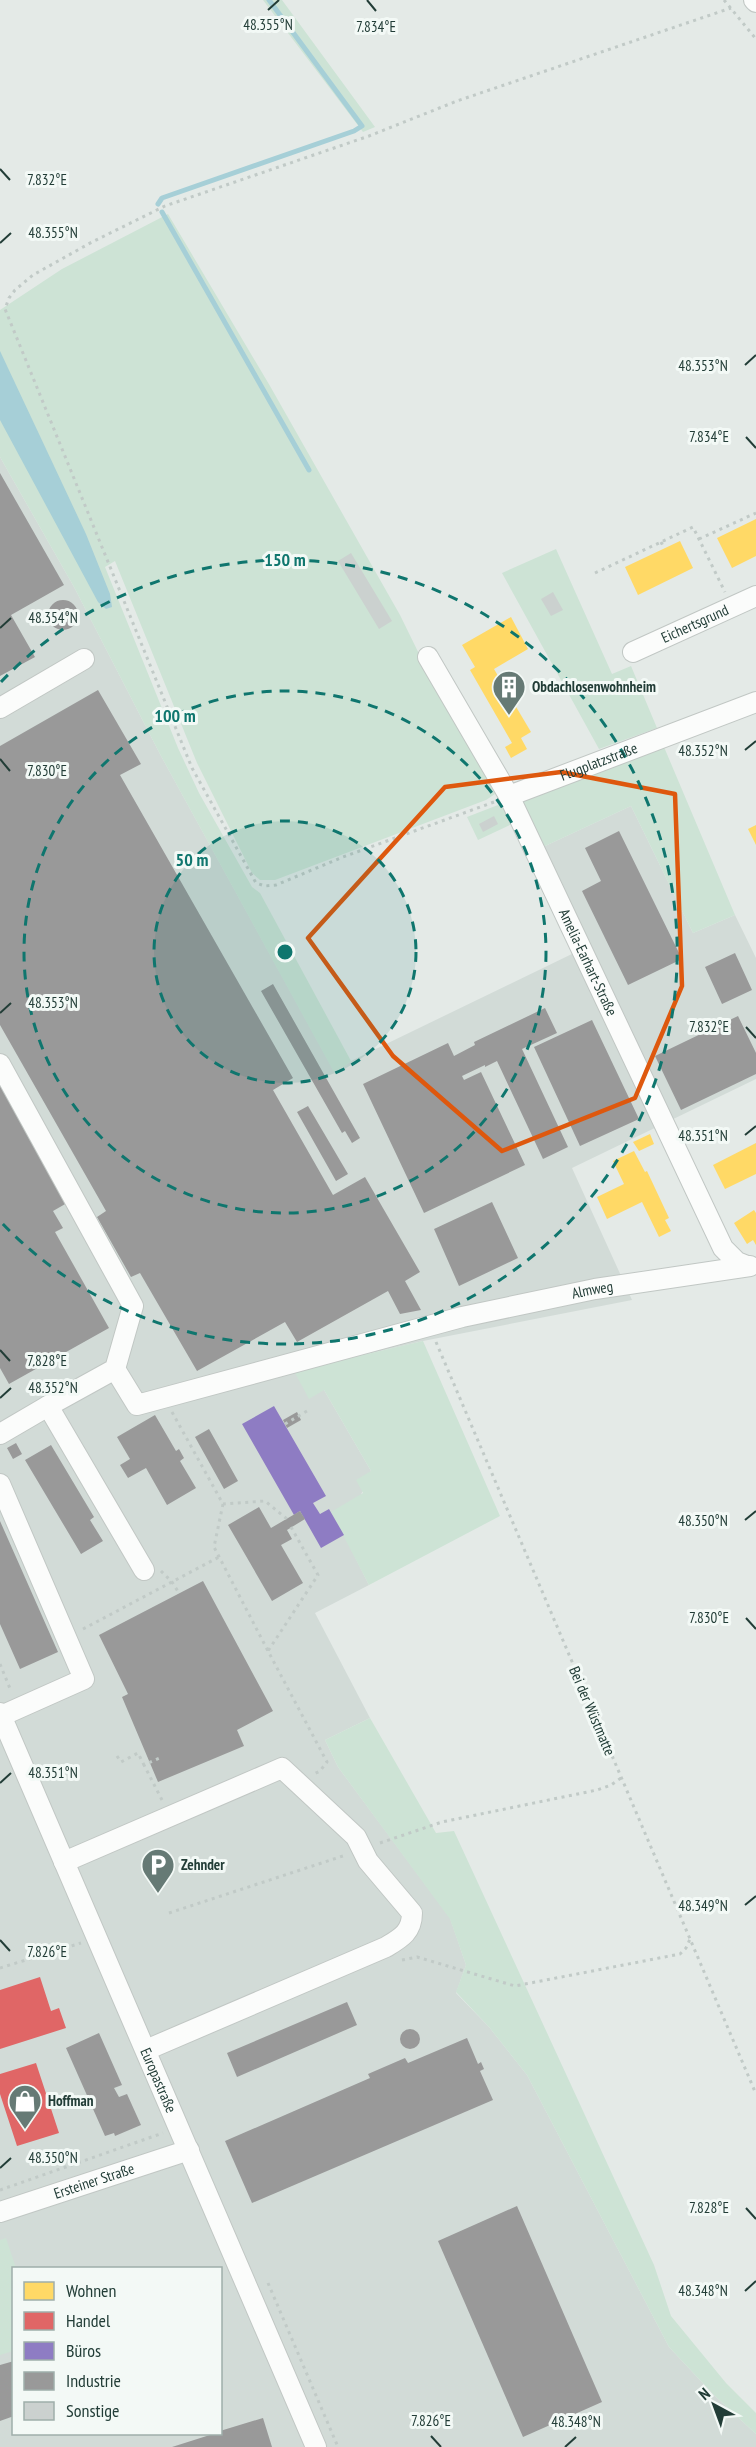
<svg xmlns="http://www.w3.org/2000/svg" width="756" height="2447" font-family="'PT Sans Narrow',sans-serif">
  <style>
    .built { fill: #d2dbd7; fill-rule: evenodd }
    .green { fill: #cde3d5 }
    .water { fill: #a6cfd7 }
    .homes { fill: #ffd966 }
    .shops { fill: #e06666 }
    .offices { fill: #8e7cc3 }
    .industry { fill: #999 }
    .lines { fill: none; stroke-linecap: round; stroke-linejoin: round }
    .stream { stroke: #a6cfd7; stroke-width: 5 }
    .building { fill: #cbd1cf }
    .minor-casing { stroke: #c1c7c4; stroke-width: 22 }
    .path { stroke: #c1cac7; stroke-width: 3; stroke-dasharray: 3 4.5; stroke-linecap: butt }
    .minor { stroke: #fbfcfb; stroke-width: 20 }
    .marked { fill: none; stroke: #de580e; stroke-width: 4.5; stroke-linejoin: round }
    .ticks { fill: none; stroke: #223d37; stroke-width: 2 }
    .ring { fill: none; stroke: #0f766e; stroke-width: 3; stroke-dasharray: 10 8 }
    .labels { text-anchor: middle; stroke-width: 6; stroke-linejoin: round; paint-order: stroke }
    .street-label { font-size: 15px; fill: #223d37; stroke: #f3f9f6 }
    .poi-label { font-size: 15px; font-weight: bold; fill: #223d37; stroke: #f3f9f6; text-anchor: start }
    .ticks-label { font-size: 15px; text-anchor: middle; fill: #223d37; stroke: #f3f9f6; stroke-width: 6; stroke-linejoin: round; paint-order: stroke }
    .centre { fill: #0f766e; stroke: #f3f9f6; stroke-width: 3 }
    .ring-label { font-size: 18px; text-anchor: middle; font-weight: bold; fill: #0f766e; stroke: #f3f9f6; stroke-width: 6; stroke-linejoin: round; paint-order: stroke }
  </style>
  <rect width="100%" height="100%" fill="#e4eae7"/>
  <!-- built -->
  <path class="built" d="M0 457 74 587 161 756 335 1073 351 1061 576 952 543 847 631 806 693 933 735 915 756 958V1079L572 1168 632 1300 423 1341 295 1371 324 1390 371 1471 344 1535 369 1585 315 1613 370 1718 325 1740 338 1767 450 1918 466 1965 456 1993 489 2027 527 2075 669 2347 714 2395 756 2434V2447H0ZM14 2268H220V2434H14Z"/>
  <!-- green -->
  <path class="green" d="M263 0H282L375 127 363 132Z
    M168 214 270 386 400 615 424 664 495 794 486 800 275 880H260L252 873 197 763 115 561 105 567 178 748 199 793 252 887 260 893 351 1061 335 1074 161 756 74 587 0 457V310L62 269Z
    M556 549 612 674 631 666 657 728 599 749 502 573Z
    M664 747 735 915 693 933 631 806 543 847 519 799Z
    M498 805 505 808 514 823 478 840 467 817Z
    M423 1341 500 1516 369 1585 331 1512 363 1493 356 1480 371 1471 324 1390 309 1399 294 1371Z
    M370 1718 436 1833 454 1831 654 2265 671 2316 726 2383 756 2413V2434L714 2395 669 2347 527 2075 489 2027 456 1992 466 1965 450 1919 338 1767 325 1740Z
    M6 2238 16 2268H14L13 2351 0 2355V2240Z"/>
  <!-- water -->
  <path class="water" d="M0 351 86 534 110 594 112 607 106 609 98 602 0 420Z"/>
  <!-- homes -->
  <path class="homes" d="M756 519V556L732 568 717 538Z
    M680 541 693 568 638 595 625 567Z
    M511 617 528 649 494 669 508 693 515 689 519 696 512 700 531 732 521 738 527 749 511 758 505 747 512 743 470 670 475 667 462 645Z
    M756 825V845L748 829Z
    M650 1134 654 1144 639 1151 633 1142Z
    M756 1143V1174L725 1189 713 1165Z
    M634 1151 645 1172 647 1171 669 1218 665 1220 671 1231 659 1237 642 1202 607 1219 597 1197 624 1184 613 1161Z
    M754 1210 756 1213V1245L753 1240 747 1244 734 1223Z"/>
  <!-- shops -->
  <path class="shops" d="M40 1977 51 2011 59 2008 66 2028 0 2049V1990Z
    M36 2063 59 2133 17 2146 0 2094V2074Z"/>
  <!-- offices -->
  <path class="offices" d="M274 1406 326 1496 313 1503 320 1514 329 1509 344 1535 321 1548 300 1511 294 1515 242 1424Z"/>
  <!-- industry -->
  <path class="industry" d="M0 473 64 585 11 615 35 657 0 676Z
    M48 615a15 15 0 1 1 30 0a15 15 0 1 1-30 0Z
    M98 690 141 764 120 775 293 1078 273 1090 333 1195 365 1177 420 1272 405 1281 421 1310 400 1314 388 1291 297 1342 285 1322 197 1371 140 1273 131 1277 97 1217 106 1211 0 1025V746Z
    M619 831 682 959 628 985 582 891 601 881 585 848Z
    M735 953 752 990 722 1004 705 967Z
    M273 984 360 1138 352 1143 345 1131 342 1133 261 991Z
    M545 1008 557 1033 522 1049 568 1147 543 1159 497 1061 485 1067V1065L462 1076 464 1080 481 1072 525 1165 424 1213 363 1084 448 1043 454 1056 475 1045 474 1042Z
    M738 1016 756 1053V1074L681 1110 655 1056Z
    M592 1020 639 1119 580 1146 534 1047Z
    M0 1084 67 1203 53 1211 63 1228 55 1232 109 1328 9 1384 0 1368Z
    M308 1106 348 1174 336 1181 297 1112Z
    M492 1202 518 1258 459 1286 434 1229Z
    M297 1412 301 1420 287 1428 283 1420Z
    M155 1415 176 1451 179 1449 184 1458 180 1461 196 1488 167 1505 146 1468 128 1478 120 1465 130 1459 117 1437Z
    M209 1429 238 1481 224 1489 195 1437Z
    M16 1443 22 1454 13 1459 7 1448Z
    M51 1445 94 1517 90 1520 103 1541 81 1554 25 1460Z
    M259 1507 271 1528 300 1511 305 1519 287 1530 292 1539 281 1545 303 1583 272 1601 228 1525Z
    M0 1521 58 1652 20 1669 0 1624Z
    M203 1581 273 1711 237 1730 244 1746 158 1782 122 1697 128 1694 99 1635Z
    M347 2002 357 2025 237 2077 227 2053Z
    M400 2039a10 10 0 1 1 20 0a10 10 0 1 1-20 0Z
    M99 2033 122 2085 114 2088 119 2097 127 2094 141 2125 115 2136 114 2133 105 2136 66 2048Z
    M467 2038 478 2064 481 2062 484 2069 480 2071 493 2100 252 2203 225 2141 370 2078 368 2074 405 2058 408 2063Z
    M517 2206 602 2402 523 2437 438 2241Z
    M14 2361V2416L0 2421V2365Z
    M263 2418 272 2447H172L213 2434H220V2431Z"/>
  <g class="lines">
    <!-- stream -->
    <path class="stream" d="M158 204 162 198 354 131 362 126 269 0
      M162 212 309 470"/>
  </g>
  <!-- building -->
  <path class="building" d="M351 553 392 621 379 629 338 561Z
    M553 592 563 610 551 616 541 599Z
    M494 816 498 824 483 832 479 824Z"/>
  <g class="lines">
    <defs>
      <g id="minor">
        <path d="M754 0 756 2"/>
        <path id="s1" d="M633 652 756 596"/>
        <path id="s2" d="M428 657 509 796 723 1248 737 1262 747 1266"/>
        <path d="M0 708 84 659"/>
        <path id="s3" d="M509 796 756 702"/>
        <path d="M0 1064 133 1306 115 1369 48 1406"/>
        <path id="s4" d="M115 1369 137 1405 462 1317 595 1289 750 1266"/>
        <path d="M0 1434 48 1406 144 1570"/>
        <path d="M0 1484 84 1679 1 1716"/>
        <path id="s5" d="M0 1713 316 2447"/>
        <path d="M64 1862 282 1768 356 1837 368 1861 412 1913C412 1932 401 1938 386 1947L146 2050"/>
        <path id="s6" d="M0 2212 189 2150"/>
      </g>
    </defs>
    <!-- minor casing -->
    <use href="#minor" class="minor-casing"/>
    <!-- path -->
    <path class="path" d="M724 0 756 39
      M699 539 756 513
      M661 542 664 548
      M595 573 693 527 725 592
      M494 802 343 857 276 885 265 886 256 883 192 768 5 309 9 298 15 290 33 275 92 242 165 206 369 136 457 101 731 8
      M436 1342 756 2094
      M172 1412 223 1504 265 1501 287 1519
      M285 1424 307 1411
      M223 1504 214 1547 268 1651
      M291 1527 318 1575 268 1651 327 1762 320 1771 314 1774
      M161 1571 172 1582 179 1593
      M83 1629 219 1557
      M0 1664 11 1691
      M117 1756 121 1762 138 1753 144 1765
      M162 1800 144 1765 162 1757
      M380 1843 442 1822 597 1790 611 1785 621 1778
      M169 1913 346 1855
      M402 1960 417 1957 515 1986 680 1954 686 1948 690 1939
      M0 1968 81 1943
      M0 2190 163 2133
      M268 2283 338 2447"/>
    <!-- minor -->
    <use href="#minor" class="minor"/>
  </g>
  <!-- marked area -->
  <path class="marked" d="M561 772 675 794 682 986 635 1098 502 1151 393 1056 308 938 445 787Z"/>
  <!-- ticks -->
  <path class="ticks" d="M367 0 376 11M268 10 279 0M0 169 10 180M0 243 11 233M745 365 756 355M746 437 756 448M0 628 11 618M745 750 756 741M0 759 10 771M0 1013 11 1003M746 1027 756 1038M745 1135 756 1126M0 1350 10 1361M0 1398 11 1388M745 1520 756 1511M746 1618 756 1629M0 1783 11 1773M745 1905 756 1896M0 1940 10 1951M0 2168 11 2158M746 2208 756 2219M745 2291 756 2281M431 2436 441 2447M565 2447 576 2437"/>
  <!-- distance rings -->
  <circle cx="285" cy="952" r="131" fill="#0f766e" fill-opacity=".12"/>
  <g class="ring">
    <circle cx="285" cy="952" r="131"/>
    <circle cx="285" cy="952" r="261"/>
    <path d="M1 682A392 392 0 1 1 1 1222"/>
  </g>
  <!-- icons -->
  <defs>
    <symbol id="building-pin" viewBox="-11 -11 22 30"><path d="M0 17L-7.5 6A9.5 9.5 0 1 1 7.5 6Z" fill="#667a75" stroke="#f3f9f6"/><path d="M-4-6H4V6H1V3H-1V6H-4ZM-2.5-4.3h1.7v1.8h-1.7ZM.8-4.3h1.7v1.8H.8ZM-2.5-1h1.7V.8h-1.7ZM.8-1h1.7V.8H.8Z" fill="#fff"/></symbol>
    <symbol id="parking-pin" viewBox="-11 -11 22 30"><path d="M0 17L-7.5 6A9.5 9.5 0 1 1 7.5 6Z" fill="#667a75" stroke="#f3f9f6"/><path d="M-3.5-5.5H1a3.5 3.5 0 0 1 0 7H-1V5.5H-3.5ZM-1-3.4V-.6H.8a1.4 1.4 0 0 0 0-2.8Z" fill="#fff"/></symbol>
    <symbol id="shop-pin" viewBox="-11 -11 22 30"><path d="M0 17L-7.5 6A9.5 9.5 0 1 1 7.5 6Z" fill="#667a75" stroke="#f3f9f6"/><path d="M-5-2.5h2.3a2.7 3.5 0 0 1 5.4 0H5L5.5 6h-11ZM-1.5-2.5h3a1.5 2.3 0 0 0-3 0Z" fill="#fff"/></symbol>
  </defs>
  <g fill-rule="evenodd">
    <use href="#building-pin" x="490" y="668" width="38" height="52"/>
    <use href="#parking-pin" x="139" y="1846" width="38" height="52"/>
    <use href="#shop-pin" x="6" y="2082" width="38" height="52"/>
  </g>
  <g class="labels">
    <!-- street labels -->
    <g class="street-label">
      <text dy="5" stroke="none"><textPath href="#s1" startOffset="68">Eichertsgrund</textPath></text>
      <text dy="5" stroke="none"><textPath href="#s3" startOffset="96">Flugplatzstraße</textPath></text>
      <text dy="5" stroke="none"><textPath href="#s2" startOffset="345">Amelia-Earhart-Straße</textPath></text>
      <text dy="5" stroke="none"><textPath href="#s4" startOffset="512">Almweg</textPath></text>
      <text transform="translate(592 1711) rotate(67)" y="5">Bei der Wüstmatte</text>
      <text dy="5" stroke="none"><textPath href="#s5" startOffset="400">Europastraße</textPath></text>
      <text dy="5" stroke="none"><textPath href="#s6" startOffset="99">Ersteiner Straße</textPath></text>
    </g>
    <!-- poi labels -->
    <g class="poi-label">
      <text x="532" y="692">Obdachlosenwohnheim</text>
      <text x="181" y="1870">Zehnder</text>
      <text x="48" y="2106">Hoffman</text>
    </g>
  </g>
  <g class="ticks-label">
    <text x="268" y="30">48.355°N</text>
    <text x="376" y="32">7.834°E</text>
    <text x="47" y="185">7.832°E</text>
    <text x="53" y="238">48.355°N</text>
    <text x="703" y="371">48.353°N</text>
    <text x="709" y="442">7.834°E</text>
    <text x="53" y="623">48.354°N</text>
    <text x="703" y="756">48.352°N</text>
    <text x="47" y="776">7.830°E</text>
    <text x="53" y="1008">48.353°N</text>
    <text x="709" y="1032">7.832°E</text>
    <text x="703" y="1141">48.351°N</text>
    <text x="47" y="1366">7.828°E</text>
    <text x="53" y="1393">48.352°N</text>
    <text x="703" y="1526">48.350°N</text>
    <text x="709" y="1623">7.830°E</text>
    <text x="53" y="1778">48.351°N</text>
    <text x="703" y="1911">48.349°N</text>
    <text x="47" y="1957">7.826°E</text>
    <text x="53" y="2163">48.350°N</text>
    <text x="709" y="2213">7.828°E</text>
    <text x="703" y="2296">48.348°N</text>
    <text x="431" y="2426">7.826°E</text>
    <text x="576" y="2427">48.348°N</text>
  </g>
  <circle cx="285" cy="952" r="9" class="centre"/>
  <g class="ring-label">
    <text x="285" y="566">150 m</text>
    <text x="175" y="722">100 m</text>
    <text x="192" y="866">50 m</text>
  </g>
  <!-- legend -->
  <rect x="12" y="2267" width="210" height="168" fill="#f3f9f6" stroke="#9faeaa" stroke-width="1.5"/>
  <rect x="24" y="2282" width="30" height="18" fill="#ffd966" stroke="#9faeaa" stroke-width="1.5"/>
  <text x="66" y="2297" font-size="18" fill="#223d37">Wohnen</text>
  <rect x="24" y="2312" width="30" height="18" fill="#e06666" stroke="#9faeaa" stroke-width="1.5"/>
  <text x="66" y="2327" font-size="18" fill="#223d37">Handel</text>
  <rect x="24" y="2342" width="30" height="18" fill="#8e7cc3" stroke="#9faeaa" stroke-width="1.5"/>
  <text x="66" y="2357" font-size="18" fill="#223d37">Büros</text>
  <rect x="24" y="2372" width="30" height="18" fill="#999999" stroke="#9faeaa" stroke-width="1.5"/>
  <text x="66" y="2387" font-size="18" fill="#223d37">Industrie</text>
  <rect x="24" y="2402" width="30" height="18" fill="#cbd1cf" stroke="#9faeaa" stroke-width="1.5"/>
  <text x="66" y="2417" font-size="18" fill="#223d37">Sonstige</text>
  <!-- north arrow -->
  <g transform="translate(714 2405) rotate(319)" stroke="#f3f9f6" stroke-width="4.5" paint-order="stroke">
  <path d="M0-4.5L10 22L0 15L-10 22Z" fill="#223d37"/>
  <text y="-9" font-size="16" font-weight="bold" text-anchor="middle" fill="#223d37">N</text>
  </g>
</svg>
